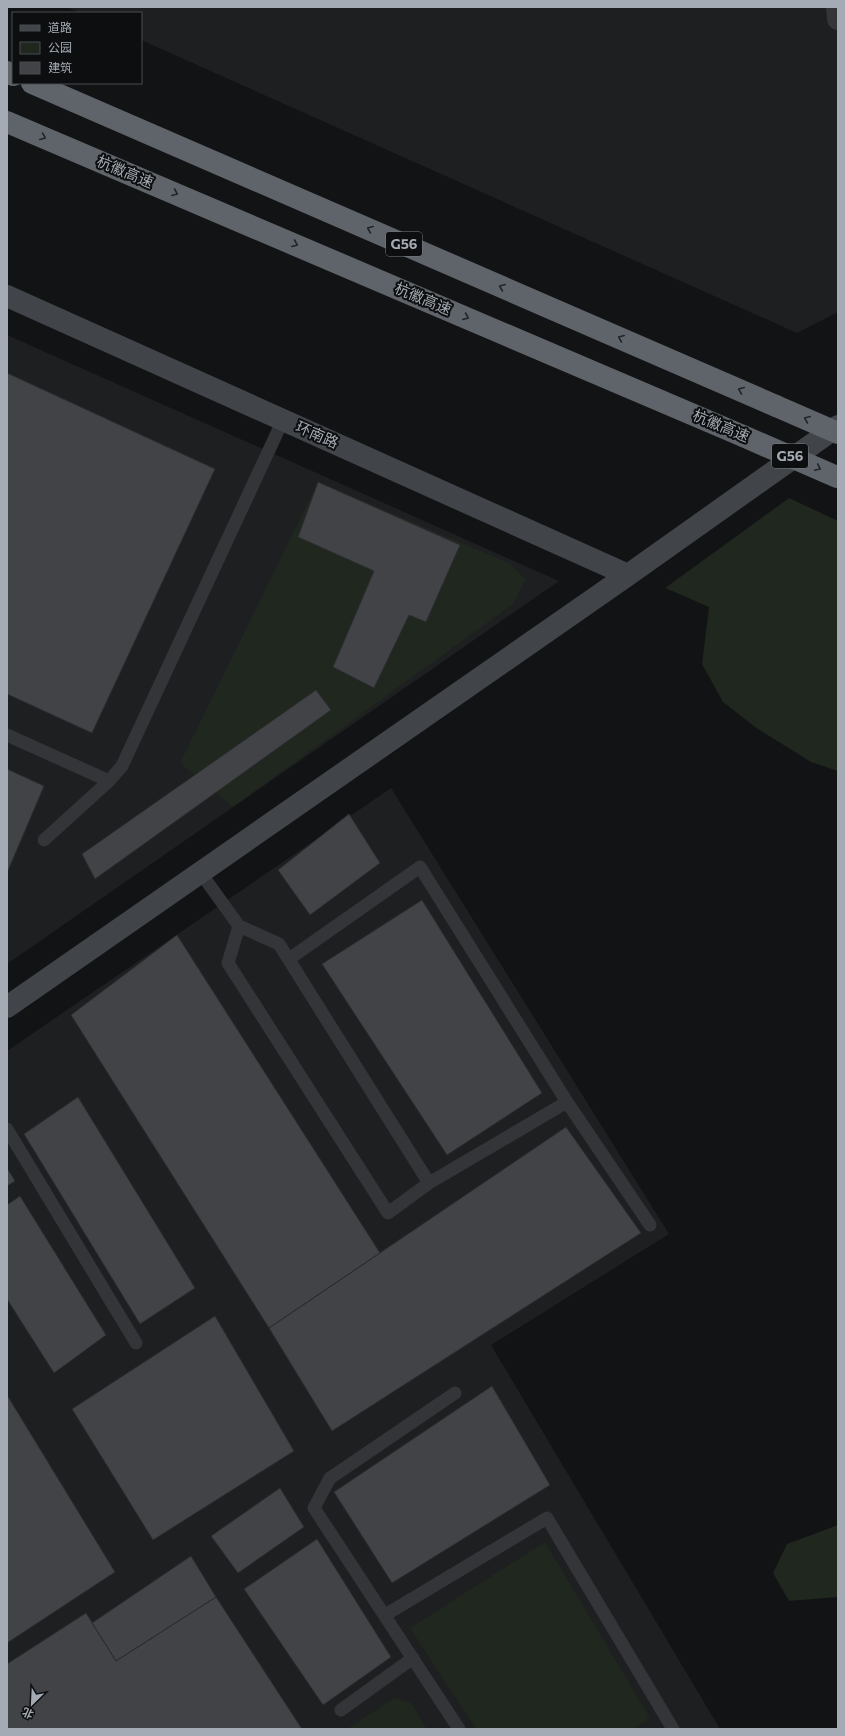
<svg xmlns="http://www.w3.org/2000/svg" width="845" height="1736" font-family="Commissioner,'Noto Sans SC',sans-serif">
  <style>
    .built { fill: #1e1f21 }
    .green { fill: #1f271f }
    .building { fill: #414347; stroke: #2c2d30 }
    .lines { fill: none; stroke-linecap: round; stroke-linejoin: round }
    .lane { stroke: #333539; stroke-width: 13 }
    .street { stroke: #333539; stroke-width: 22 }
    .secondary { stroke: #414449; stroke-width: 22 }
    .highway { stroke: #5f646a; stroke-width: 22 }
    .highway-bridge { stroke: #5f646a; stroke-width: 22 }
    .oneway { stroke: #222426 }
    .labels { text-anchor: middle; stroke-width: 4; stroke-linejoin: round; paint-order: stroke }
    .shield { fill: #0d0e0f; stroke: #777c82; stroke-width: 1 }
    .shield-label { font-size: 14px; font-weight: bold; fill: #a4abb4 }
    .street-label { font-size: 15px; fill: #a4abb4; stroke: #0d0e0f }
  </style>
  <rect width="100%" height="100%" fill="#121314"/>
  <!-- built -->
  <path class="built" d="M67 7H838V312L797 333 141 40V13H80Z
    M7 335 559 581 7 964Z
    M391 788 669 1234 491 1345 720 1729H7V1051Z"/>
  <!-- green -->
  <path class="green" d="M318 482 509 563 526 579 513 604 233 807 180 763Z
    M789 498 838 521V771L811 762 755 727 723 702 702 664 709 607 665 588Z
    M838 1525V1597L789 1601 773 1573 787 1544Z
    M545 1542 650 1718 633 1729H476L410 1628Z
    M394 1698 411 1703 427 1729H347Z"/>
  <!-- building -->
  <path class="building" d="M7 373 215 469 92 733 7 694Z
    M318 482 460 545 426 622 409 615 374 688 333 667 374 571 298 537Z
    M316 690 331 710 95 879 82 854Z
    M7 769 44 786 7 873Z
    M349 814 380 863 310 915 278 870Z
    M422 900 542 1093 447 1155 322 964Z
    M177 935 380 1253 269 1328 71 1015Z
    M78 1097 195 1288 140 1324 24 1134Z
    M566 1127 641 1233 332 1431 269 1328Z
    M7 1168 15 1181 7 1186Z
    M20 1196 106 1335 54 1373 7 1299V1205Z
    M215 1316 294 1451 153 1540 72 1409Z
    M492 1386 550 1485 392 1583 334 1492Z
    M7 1395 115 1572 7 1643Z
    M280 1488 304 1527 238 1573 211 1536Z
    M317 1539 391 1657 323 1705 244 1589Z
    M191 1556 216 1597 116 1661 92 1623Z
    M216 1597 302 1729H7V1664L86 1613 116 1661Z"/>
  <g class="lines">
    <!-- lane -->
    <path class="lane" d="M7 735 109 781
      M44 840 109 781 122 766 283 420
      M200 872 239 926 228 963 388 1213 429 1183 279 944 239 926
      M289 959 420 867 567 1102 650 1225
      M7 1129 136 1343
      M429 1183 567 1102
      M455 1393 330 1478 314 1508 459 1729
      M385 1615 547 1518 673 1729
      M341 1710 413 1658"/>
    <!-- street -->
    <path class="street" d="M837 7 838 19"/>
    <!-- secondary -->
    <path class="secondary" d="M7 296 628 575
      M7 1007 628 575 838 426"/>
    <!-- highway -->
    <path class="highway" d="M7 72 13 75
      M32 83 776 406
      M7 122 743 436"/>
    <!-- highway-bridge -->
    <path class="highway-bridge" d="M776 406 838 433
      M743 436 837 477"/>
  </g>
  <!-- one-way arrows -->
  <defs><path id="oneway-chevron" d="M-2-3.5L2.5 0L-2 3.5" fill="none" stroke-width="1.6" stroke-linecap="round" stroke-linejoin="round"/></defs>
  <g class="oneway">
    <use href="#oneway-chevron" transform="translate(43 137) rotate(23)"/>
    <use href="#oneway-chevron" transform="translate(175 193) rotate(23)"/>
    <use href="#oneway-chevron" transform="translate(370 229) rotate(-157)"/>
    <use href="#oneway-chevron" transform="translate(295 244) rotate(23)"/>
    <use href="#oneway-chevron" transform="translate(502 287) rotate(-157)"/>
    <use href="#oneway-chevron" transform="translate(466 317) rotate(23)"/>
    <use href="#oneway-chevron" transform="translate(621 338) rotate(-157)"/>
    <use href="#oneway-chevron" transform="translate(741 390) rotate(-157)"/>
    <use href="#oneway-chevron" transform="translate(807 419) rotate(-157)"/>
    <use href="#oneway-chevron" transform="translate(818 468) rotate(25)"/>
  </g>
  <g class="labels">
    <!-- shield labels -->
    <g class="shield">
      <rect x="386" y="232" width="36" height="24" rx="3"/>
      <rect x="772" y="444" width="36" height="24" rx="3"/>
    </g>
    <g class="shield-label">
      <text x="404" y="249">G56</text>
      <text x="790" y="461">G56</text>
    </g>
    <!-- street labels -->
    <g class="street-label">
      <text transform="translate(125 172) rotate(23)" y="5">杭徽高速</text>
      <text transform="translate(423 299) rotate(23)" y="5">杭徽高速</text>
      <text transform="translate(721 426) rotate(23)" y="5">杭徽高速</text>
      <text transform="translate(317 435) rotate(24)" y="5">环南路</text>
    </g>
  </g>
  <!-- border -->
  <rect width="845" height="1736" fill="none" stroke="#a4abb4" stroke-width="16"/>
  <!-- legend -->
  <rect x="12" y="12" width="130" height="72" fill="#0d0e0f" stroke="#494d51"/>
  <rect x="20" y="25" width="20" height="6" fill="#414449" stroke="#494d51"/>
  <text x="48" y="32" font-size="12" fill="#a4abb4">道路</text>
  <rect x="20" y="42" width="20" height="12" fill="#1f271f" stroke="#494d51"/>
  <text x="48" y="52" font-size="12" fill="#a4abb4">公园</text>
  <rect x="20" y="62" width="20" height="12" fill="#414347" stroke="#494d51"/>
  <text x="48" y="72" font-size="12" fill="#a4abb4">建筑</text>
  <!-- north arrow -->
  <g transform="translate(32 1704) rotate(204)" stroke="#0d0e0f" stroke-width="3" paint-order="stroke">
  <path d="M0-3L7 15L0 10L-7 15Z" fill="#a4abb4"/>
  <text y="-6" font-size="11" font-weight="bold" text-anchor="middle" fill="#a4abb4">北</text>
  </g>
</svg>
